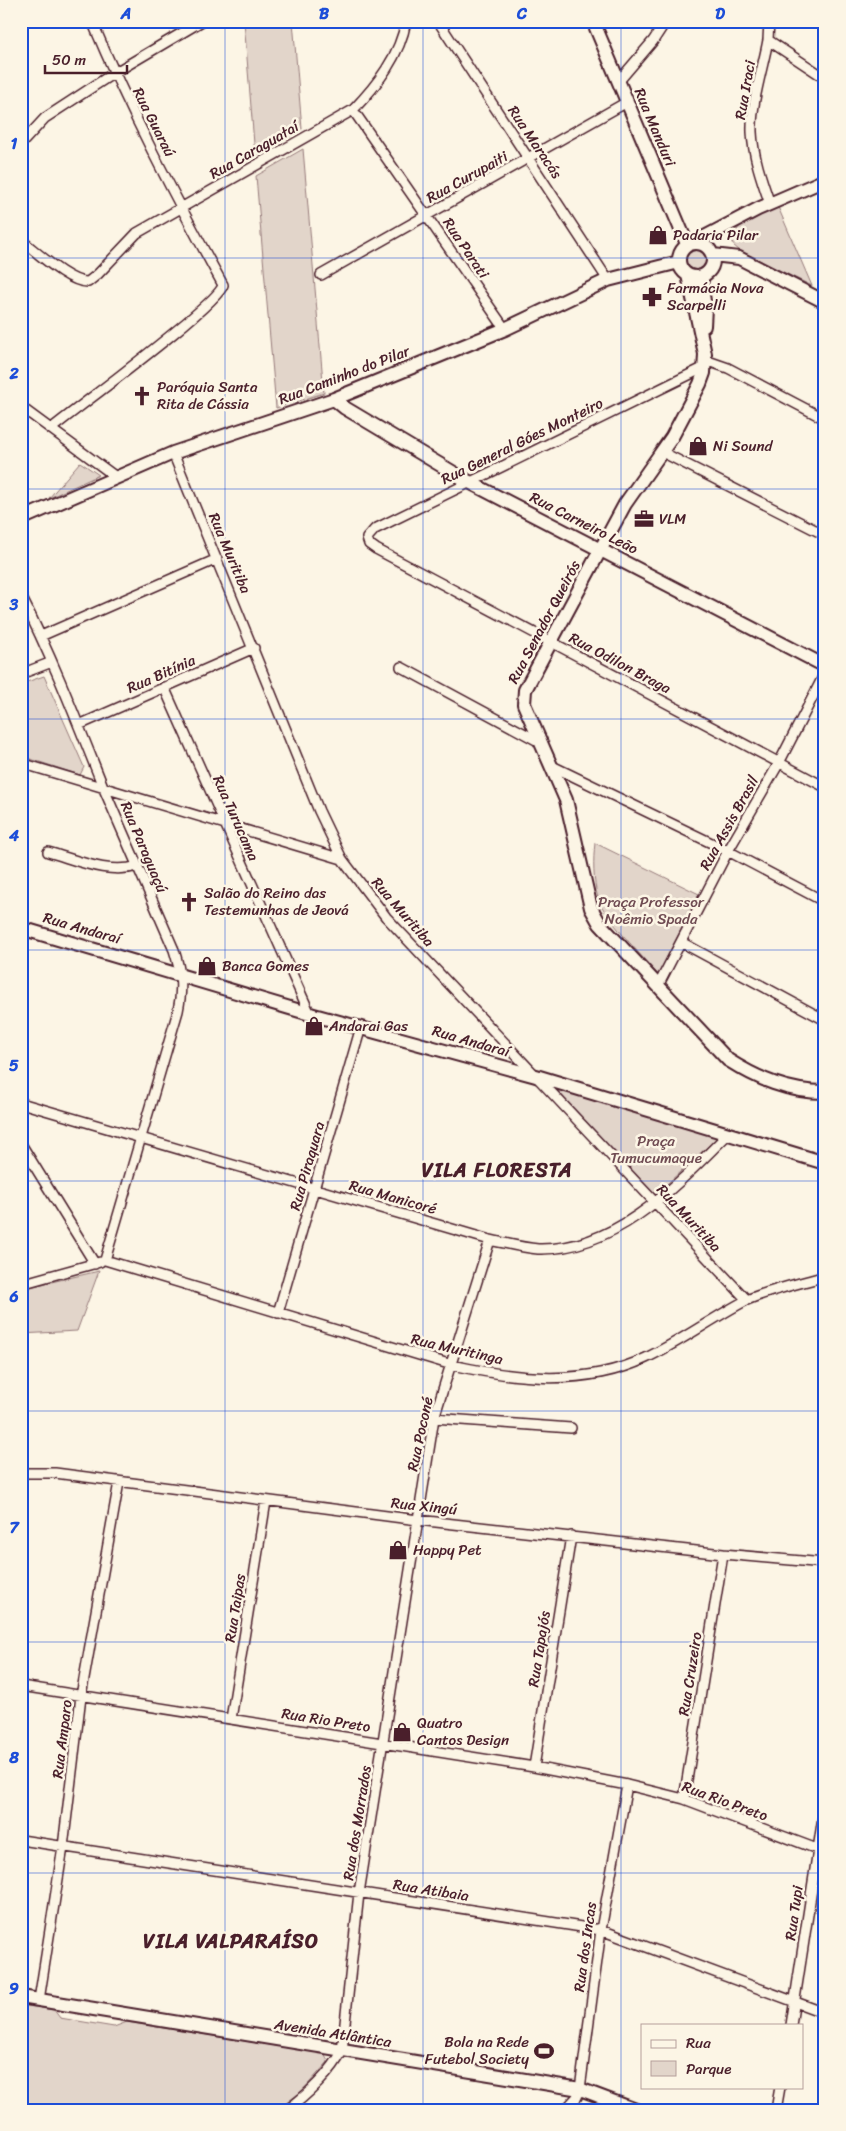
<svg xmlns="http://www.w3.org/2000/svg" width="846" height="2131" font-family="Sriracha,sans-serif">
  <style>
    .green { fill: #e2d5ca; stroke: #967a7a }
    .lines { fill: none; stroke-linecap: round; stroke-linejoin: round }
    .street-casing { stroke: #4a1f2b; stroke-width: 12 }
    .secondary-casing { stroke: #4a1f2b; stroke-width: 16 }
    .street { stroke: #fcf5e5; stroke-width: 9 }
    .secondary { stroke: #fcf5e5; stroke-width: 12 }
    .grid { fill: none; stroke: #1d4ed8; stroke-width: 1; stroke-opacity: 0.55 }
    .labels { text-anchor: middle; stroke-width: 5; stroke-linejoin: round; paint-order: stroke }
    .street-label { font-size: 15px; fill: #4a1f2b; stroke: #fcf5e5 }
    .poi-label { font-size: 15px; fill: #4a1f2b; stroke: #fcf5e5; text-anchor: start }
    .park-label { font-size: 15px; fill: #704c53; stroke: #fcf5e5 }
    .district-label { font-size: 20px; font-weight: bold; letter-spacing: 1px; fill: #4a1f2b; stroke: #fcf5e5 }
    .neatline { fill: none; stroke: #1d4ed8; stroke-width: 2 }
    .grid-label { font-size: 16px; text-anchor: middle; font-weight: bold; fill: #1d4ed8 }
  </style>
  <rect width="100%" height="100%" fill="#fcf5e5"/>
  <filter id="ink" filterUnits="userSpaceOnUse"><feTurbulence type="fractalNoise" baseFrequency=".02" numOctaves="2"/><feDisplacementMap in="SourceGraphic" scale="10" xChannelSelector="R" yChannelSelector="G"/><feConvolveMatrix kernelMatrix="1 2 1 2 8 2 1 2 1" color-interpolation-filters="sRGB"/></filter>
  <g filter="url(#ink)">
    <!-- green -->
    <path class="green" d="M244 21H293L302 129 255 156Z
      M303 149 324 393 276 408 256 176Z
      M778 207 812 286 740 251 733 245 731 237 741 225Z
      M684 260a12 12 0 1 1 24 0a12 12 0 1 1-24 0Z
      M80 462 99 475 49 498Z
      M44 676 84 767 80 775 21 756V684Z
      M595 843 699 894 658 975C644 958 603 916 598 898 593 881 593 860 595 843Z
      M548 1082 718 1137 655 1195Z
      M99 1271 77 1331 21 1334V1289Z
      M21 2005 54 2010 60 2018 114 2027 127 2022 325 2054 328 2062 302 2091 277 2110H21Z"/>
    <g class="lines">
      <defs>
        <path id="street" d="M438 21 608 280
          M769 21 768 40 825 78
          M768 40C763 68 751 103 752 132 753 156 762 181 770 204
          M618 82 653 41 666 21
          M353 110 505 329
          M21 144 45 118 114 73 202 21
          M21 240C37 252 69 283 88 282L98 274 137 233 353 110C377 85 400 56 406 21
          M321 275 627 102
          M705 360 728 368 825 419
          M705 367 375 529 367 538 369 544 376 549 825 787
          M21 407 116 477
          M51 429C75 409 219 304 223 285 176 199 130 112 92 21
          M662 452 825 535
          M173 453 319 811 342 859 386 917 747 1300
          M21 596C53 659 78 724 104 789 127 843 151 896 174 950 181 972 183 987 178 1011L105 1260
          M41 636 217 559
          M401 667 538 741
          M21 674 52 662
          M164 687 310 1014
          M79 725 254 648
          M21 763 342 859
          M550 765 728 851 825 902
          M48 852C77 860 108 875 138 866
          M681 942 825 1020
          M658 986 728 851 779 763 825 673
          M21 1103 490 1240C505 1243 523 1248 538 1249 616 1251 678 1184 728 1134
          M21 1144 95 1264
          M105 1260 452 1365C515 1379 585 1387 646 1358 680 1342 711 1319 745 1301 765 1291 802 1283 825 1276
          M21 1284 100 1262
          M278 1313 361 1027
          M434 1418 571 1428
          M21 1473H55L418 1520 723 1554 825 1563
          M21 1686 534 1767 627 1785 684 1799 825 1852
          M231 1719 266 1501
          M534 1767 571 1536
          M684 1799 723 1554
          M21 1840 601 1930 825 2013
          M39 2000 63 1847 81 1696 119 1482
          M791 2025 825 1804
          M287 2110C305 2097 333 2071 342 2051L359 1893 434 1418 490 1240
          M565 2110 577 2097 580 2089 601 1930 627 1785
          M776 2110 780 2087"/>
        <path id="secondary" d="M593 21 687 244
          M695 242 758 209 825 180
          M679 260a17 17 0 1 1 34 0a17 17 0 1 1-34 0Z
          M713 255 739 258 825 302
          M688 275 705 354 704 373 700 384 672 437 625 504 525 690 524 704 566 800 591 908 600 924 728 1060C758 1079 788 1092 825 1092
          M703 276 701 283 705 307 704 326
          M334 399 345 408 469 482 825 666
          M21 519 173 453 334 399 505 329 608 280 679 262
          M21 928 310 1014 536 1076 825 1163
          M21 1997 580 2089 636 2110"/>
      </defs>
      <!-- street casing -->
      <use href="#street" class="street-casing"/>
      <!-- secondary casing -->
      <use href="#secondary" class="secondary-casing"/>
      <!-- street -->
      <use href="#street" class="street"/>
      <!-- secondary -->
      <use href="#secondary" class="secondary"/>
    </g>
  </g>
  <!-- grid -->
  <path class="grid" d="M225 21V2110M423 21V2110M621 21V2110M21 258H825M21 489H825M21 719H825M21 950H825M21 1181H825M21 1411H825M21 1642H825M21 1873H825"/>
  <!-- icons -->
  <defs>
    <symbol id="shop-bare" viewBox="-9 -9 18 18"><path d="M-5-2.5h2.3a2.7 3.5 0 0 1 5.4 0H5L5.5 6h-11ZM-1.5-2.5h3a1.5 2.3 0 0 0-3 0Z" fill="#4a1f2b" stroke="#fcf5e5" stroke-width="2.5" paint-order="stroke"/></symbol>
    <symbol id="pharmacy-bare" viewBox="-9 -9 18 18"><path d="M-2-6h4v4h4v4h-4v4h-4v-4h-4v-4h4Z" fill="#4a1f2b" stroke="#fcf5e5" stroke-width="2.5" paint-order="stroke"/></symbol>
    <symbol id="church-bare" viewBox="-9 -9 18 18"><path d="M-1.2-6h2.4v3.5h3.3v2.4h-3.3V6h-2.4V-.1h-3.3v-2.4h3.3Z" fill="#4a1f2b" stroke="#fcf5e5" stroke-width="2.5" paint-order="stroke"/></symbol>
    <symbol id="office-bare" viewBox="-9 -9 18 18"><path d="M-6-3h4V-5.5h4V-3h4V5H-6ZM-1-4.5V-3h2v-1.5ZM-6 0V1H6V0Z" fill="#4a1f2b" stroke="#fcf5e5" stroke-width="2.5" paint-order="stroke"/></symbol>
    <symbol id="stadium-bare" viewBox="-9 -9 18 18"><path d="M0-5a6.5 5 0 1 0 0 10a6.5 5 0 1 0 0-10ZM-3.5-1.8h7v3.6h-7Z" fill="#4a1f2b" stroke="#fcf5e5" stroke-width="2.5" paint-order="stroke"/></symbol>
  </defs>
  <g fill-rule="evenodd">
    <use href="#shop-bare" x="644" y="221" width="28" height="28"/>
    <use href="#pharmacy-bare" x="638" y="283" width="28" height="28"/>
    <use href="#church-bare" x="128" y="382" width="28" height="28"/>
    <use href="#shop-bare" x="684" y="432" width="28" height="28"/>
    <use href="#office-bare" x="630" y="505" width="28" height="28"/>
    <use href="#church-bare" x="175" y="888" width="28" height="28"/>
    <use href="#shop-bare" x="193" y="952" width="28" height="28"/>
    <use href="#shop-bare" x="300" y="1012" width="28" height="28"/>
    <use href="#shop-bare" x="384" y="1536" width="28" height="28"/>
    <use href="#shop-bare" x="388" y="1718" width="28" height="28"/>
    <use href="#stadium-bare" x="530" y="2037" width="28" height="28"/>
  </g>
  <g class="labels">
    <!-- street labels -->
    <g class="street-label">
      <text transform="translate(745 90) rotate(-80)" y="5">Rua Iraci</text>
      <text transform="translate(154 122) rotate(63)" y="5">Rua Guaraú</text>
      <text transform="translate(655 127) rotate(67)" y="5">Rua Manduri</text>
      <text transform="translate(535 142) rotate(56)" y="5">Rua Maracás</text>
      <text transform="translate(254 150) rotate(-30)" y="5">Rua Caraguataí</text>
      <text transform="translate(467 177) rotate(-29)" y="5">Rua Curupaiti</text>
      <text transform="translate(466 248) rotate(56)" y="5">Rua Parati</text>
      <text transform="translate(344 375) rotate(-21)" y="5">Rua Caminho do Pilar</text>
      <text transform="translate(522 441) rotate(-26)" y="5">Rua General Góes Monteiro</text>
      <text transform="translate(584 523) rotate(27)" y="5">Rua Carneiro Leão</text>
      <text transform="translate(230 553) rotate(67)" y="5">Rua Muritiba</text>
      <text transform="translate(544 622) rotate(-62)" y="5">Rua Senador Queirós</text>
      <text transform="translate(620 663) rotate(28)" y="5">Rua Odilon Braga</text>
      <text transform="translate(161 674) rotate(-24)" y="5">Rua Bitínia</text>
      <text transform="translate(236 818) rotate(66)" y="5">Rua Turucama</text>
      <text transform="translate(729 823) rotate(-61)" y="5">Rua Assis Brasil</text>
      <text transform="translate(144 847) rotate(67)" y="5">Rua Paraguaçú</text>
      <text transform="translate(403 912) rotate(49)" y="5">Rua Muritiba</text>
      <text transform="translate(82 928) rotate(16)" y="5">Rua Andaraí</text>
      <text transform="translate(471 1041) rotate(16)" y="5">Rua Andaraí</text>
      <text transform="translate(307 1166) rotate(-74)" y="5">Rua Piraquara</text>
      <text transform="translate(393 1197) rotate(16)" y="5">Rua Manicoré</text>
      <text transform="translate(689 1218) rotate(47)" y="5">Rua Muritiba</text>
      <text transform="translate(457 1349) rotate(13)" y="5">Rua Muritinga</text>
      <text transform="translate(420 1434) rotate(-78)" y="5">Rua Poconé</text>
      <text transform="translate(424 1506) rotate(6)" y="5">Rua Xingú</text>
      <text transform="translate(235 1608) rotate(-81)" y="5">Rua Taipas</text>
      <text transform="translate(539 1649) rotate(-81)" y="5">Rua Tapajós</text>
      <text transform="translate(690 1674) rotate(-81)" y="5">Rua Cruzeiro</text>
      <text transform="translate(326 1720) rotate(9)" y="5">Rua Rio Preto</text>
      <text transform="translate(62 1739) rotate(-83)" y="5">Rua Amparo</text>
      <text transform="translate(725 1801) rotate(20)" y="5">Rua Rio Preto</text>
      <text transform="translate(357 1823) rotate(-81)" y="5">Rua dos Morrados</text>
      <text transform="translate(431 1890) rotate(9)" y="5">Rua Atibaia</text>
      <text transform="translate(794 1913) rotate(-82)" y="5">Rua Tupi</text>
      <text transform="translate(585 1947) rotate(-82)" y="5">Rua dos Incas</text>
      <text transform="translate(333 2033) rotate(9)" y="5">Avenida Atlântica</text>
    </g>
    <!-- poi labels -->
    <g class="poi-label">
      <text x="673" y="240">Padaria Pilar</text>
      <text x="667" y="293">Farmácia Nova<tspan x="667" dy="17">Scarpelli</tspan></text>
      <text x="157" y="392">Paróquia Santa<tspan x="157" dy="17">Rita de Cássia</tspan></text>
      <text x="713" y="451">Ni Sound</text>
      <text x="659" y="524">VLM</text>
      <text x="204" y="898">Salão do Reino das<tspan x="204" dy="17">Testemunhas de Jeová</tspan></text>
      <text x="222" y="971">Banca Gomes</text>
      <text x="329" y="1031">Andarai Gas</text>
      <text x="413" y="1555">Happy Pet</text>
      <text x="417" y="1728">Quatro<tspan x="417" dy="17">Cantos Design</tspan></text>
      <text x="529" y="2047" text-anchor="end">Bola na Rede<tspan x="529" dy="17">Futebol Society</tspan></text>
    </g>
    <!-- park labels -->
    <g class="park-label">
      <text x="651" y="907">Praça Professor<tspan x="651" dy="17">Noêmio Spada</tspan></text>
      <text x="656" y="1146">Praça<tspan x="656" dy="17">Tumucumaque</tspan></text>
    </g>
    <!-- district labels -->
    <g class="district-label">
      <text x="497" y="1177">VILA FLORESTA</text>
      <text x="231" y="1948">VILA VALPARAÍSO</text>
    </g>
  </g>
  <!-- margin -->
  <rect width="846" height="2131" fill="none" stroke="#fcf5e5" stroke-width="55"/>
  <!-- legend -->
  <rect x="641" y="2024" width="162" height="65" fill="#fcf5e5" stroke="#b59f9b"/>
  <rect x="651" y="2040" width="25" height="8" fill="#fcf5e5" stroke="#b59f9b"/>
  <text x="686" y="2048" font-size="15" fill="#4a1f2b">Rua</text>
  <rect x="651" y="2061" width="25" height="15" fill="#e2d5ca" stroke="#b59f9b"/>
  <text x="686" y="2074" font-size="15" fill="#4a1f2b">Parque</text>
  <!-- scale -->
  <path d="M45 65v8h82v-8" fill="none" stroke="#4a1f2b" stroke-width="2.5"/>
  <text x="52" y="65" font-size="15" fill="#4a1f2b" stroke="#fcf5e5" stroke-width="4" paint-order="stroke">50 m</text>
  <rect x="28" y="28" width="790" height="2076" class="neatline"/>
  <g class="grid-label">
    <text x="126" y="19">A</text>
    <text x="324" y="19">B</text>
    <text x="522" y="19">C</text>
    <text x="720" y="19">D</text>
    <text x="14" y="149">1</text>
    <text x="14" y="379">2</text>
    <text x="14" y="610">3</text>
    <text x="14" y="841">4</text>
    <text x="14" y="1071">5</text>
    <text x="14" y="1302">6</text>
    <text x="14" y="1533">7</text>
    <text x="14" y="1763">8</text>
    <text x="14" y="1994">9</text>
  </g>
</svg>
